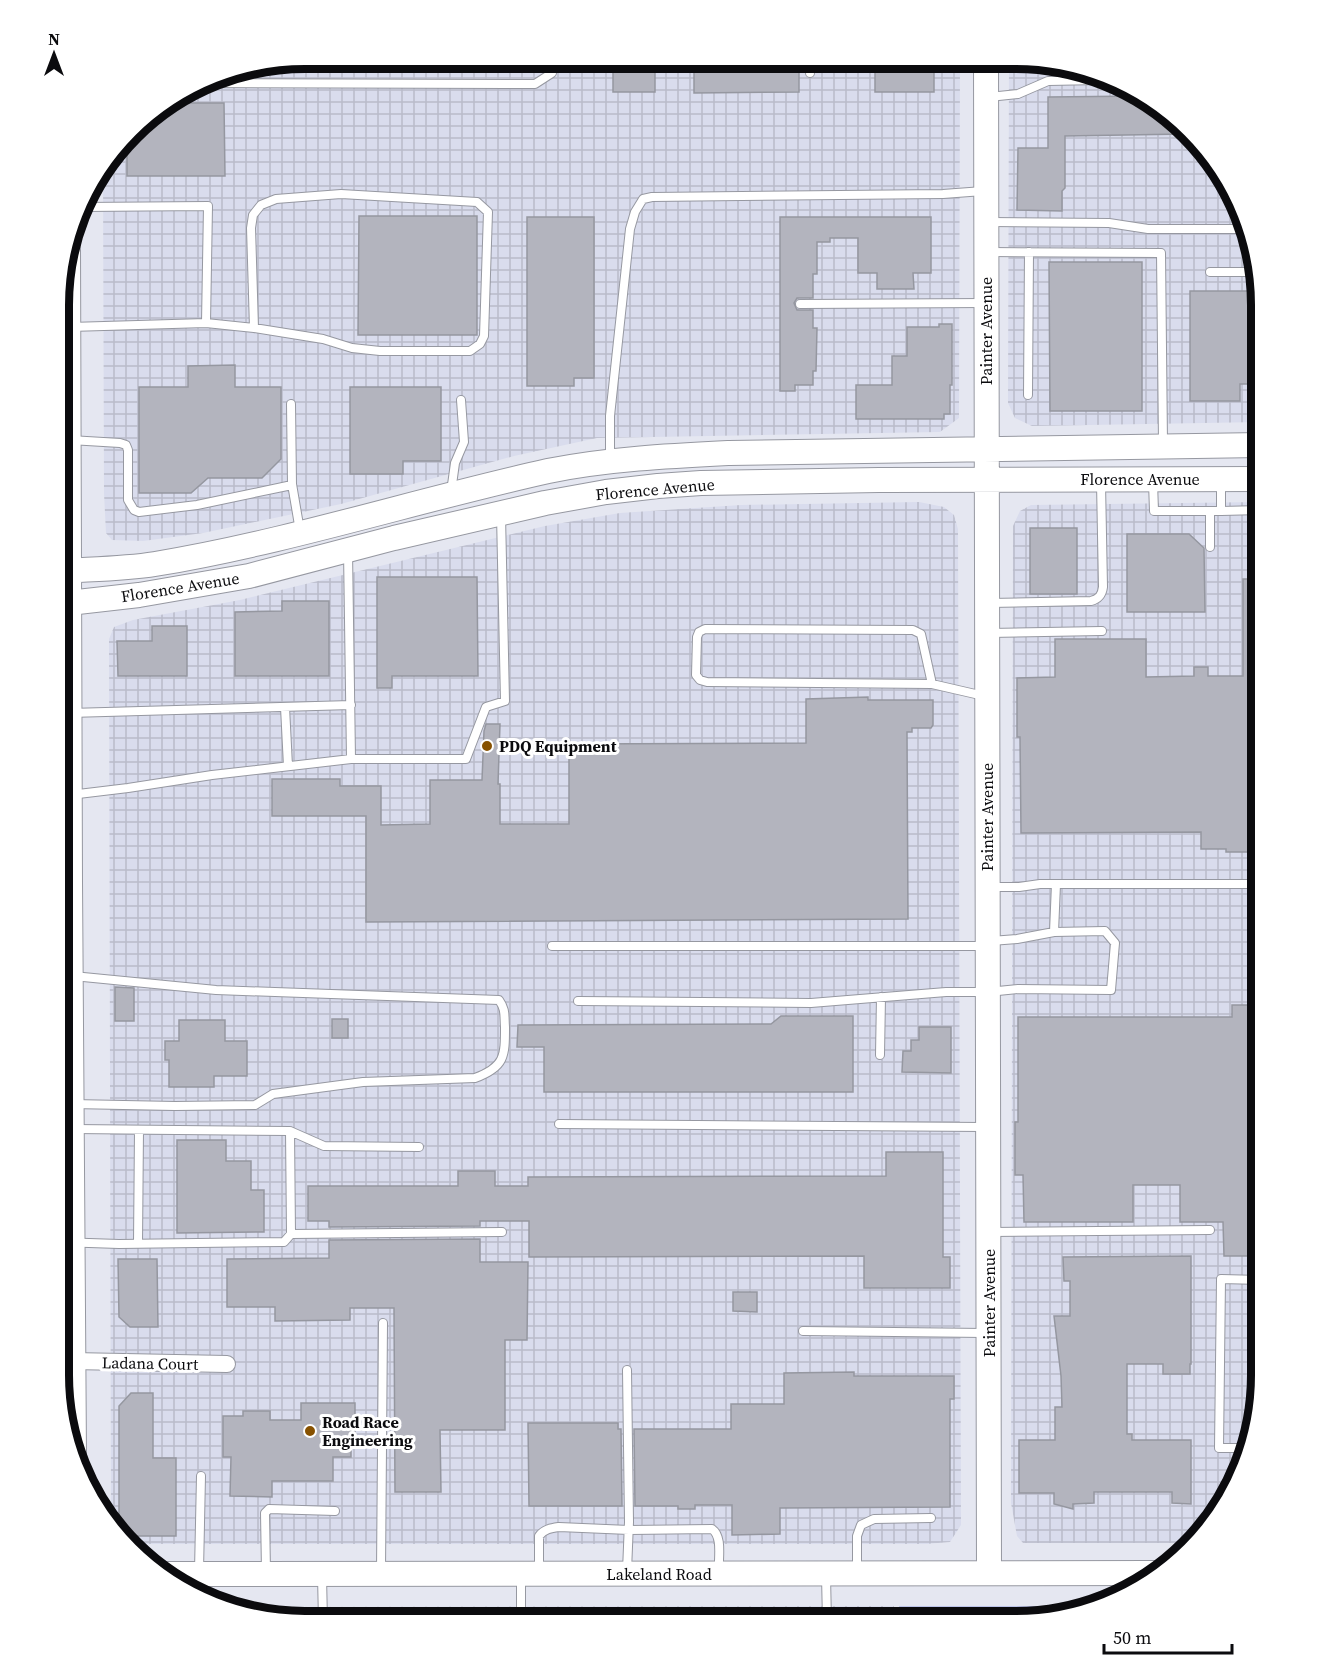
<svg xmlns="http://www.w3.org/2000/svg" width="1320" height="1680" font-family="'Source Serif 4',serif">
  <style>
    .industrial { fill: url(#industrial-grid) }
    .grass { fill: url(#grass-tufts) }
    .building { fill: #b3b4be; stroke: #9597a0; stroke-width: 1.5 }
    .lines { fill: none; stroke-linecap: round; stroke-linejoin: round }
    .lane-casing { stroke: #9698a1; stroke-width: 10 }
    .street-casing { stroke: #9698a1; stroke-width: 18 }
    .secondary-casing { stroke: #9698a1; stroke-width: 26 }
    .path { stroke: #7e7f86; stroke-width: 3; stroke-dasharray: 4.5 4.5; stroke-linecap: butt }
    .lane { stroke: #fff; stroke-width: 8 }
    .street { stroke: #fff; stroke-width: 16 }
    .secondary { stroke: #fff; stroke-width: 24 }
    .poi-dot { fill: #875100; stroke: #fff; stroke-width: 2 }
    .labels { text-anchor: middle; stroke-width: 6; stroke-linejoin: round; paint-order: stroke }
    .street-label { font-size: 16px; fill: #0b0b0e; stroke: #fff }
    .poi-label { font-size: 16px; font-weight: bold; fill: #0b0b0e; stroke: #fff; text-anchor: start }
    .rim { fill: none; stroke: #0b0b0e; stroke-width: 8 }
  </style>
  <defs>
    <pattern id="industrial-grid" width="8" height="8" patternUnits="userSpaceOnUse" patternTransform="scale(1.5)"><rect width="8" height="8" fill="#d9dced"/><path d="M0 4h8M4 0v8" fill="none" stroke="#b9bbca"/></pattern>
    <pattern id="grass-tufts" width="24" height="20" patternUnits="userSpaceOnUse" patternTransform="scale(1.5)"><rect width="24" height="20" fill="#bdc4ea"/><path d="M3 7l-1-3M5 7V3M7 7l1-3M15 17l-1-3M17 17v-4M19 17l1-3" fill="none" stroke="#a1a7c8"/></pattern>
  </defs>
  <rect width="100%" height="100%" fill="#e5e7f1"/>
  <!-- industrial -->
  <path class="industrial" d="M305 59 960 60 959 418 940 432 597 438 514 456 341 504 203 533 143 541 112 540 106 533 104 493 103 168 143 120 226 72Z
    M1009 61H1047L1152 100 1229 182 1253 241 1261 305V422L1032 426 1015 418 1008 403Z
    M919 502 944 507 954 515 958 529 961 1525 950 1542 926 1544H135L111 1518 109 639 114 627 133 620 240 600 545 526 620 513 741 505Z
    M1261 502V1390L1248 1454 1220 1511 1187 1543H1023L1017 1536 1011 1503 1013 526 1020 511 1031 505Z
    M894 1606V1621H289L223 1607Z"/>
  <!-- grass -->
  <path class="grass" d="M899 1606H1081L1030 1621H899Z"/>
  <!-- building -->
  <path class="building" d="M613 59 655 60V92H613Z
    M694 60H799V92L694 93Z
    M875 60H934V92H875Z
    M1141 96H1142V105L1157 106 1184 134 1065 136V188L1062 191V211L1017 210 1018 148H1048V97Z
    M171 103H224L225 176H127V139L143 120Z
    M359 216H477V335H358Z
    M527 217H594V378H574V386H527Z
    M780 217H931V273H913L914 289H877V273H858V238H830V242H817V274H813V298H797L794 303 797 310H813V328H817L816 371H813V385H795V391H780Z
    M1049 262H1142V411H1050Z
    M1190 291H1260L1262 305 1261 384H1240V401H1190Z
    M939 324H952V385H950V414H944V419H856V385H892V356H907V327H939Z
    M235 365V387H281V459L262 478H208L191 493H139V387H188V366Z
    M350 387H441V461H403V474H350Z
    M1030 528H1077V594H1030Z
    M1127 534H1189L1204 548 1205 612H1127Z
    M377 577H477L478 676H392V688H377Z
    M1243 579H1261V852H1226V849H1201V832L1021 833 1020 737H1017V678L1055 677V639H1146V677L1194 676V667H1208V676H1243Z
    M282 601H329V676H235V612L282 611Z
    M152 626H187V676H118L117 641H152Z
    M868 697V700H933V725L931 728H912V732H907L908 919 366 922V816H272V779H340V786H381V825L430 824V780H482L484 731 486 724H500L498 784H500V824H569V744L806 743V699Z
    M115 987 134 988V1021H115Z
    M1232 1005H1261V1108H1260V1174H1258L1259 1256H1224L1223 1222H1180V1185H1133V1222H1024L1023 1175H1015V1122H1018V1017H1232Z
    M781 1016H853V1092H544V1047H517L518 1025 771 1024Z
    M332 1019H348V1038H332Z
    M179 1020H225V1041H247V1076H214V1087H169V1060H165V1041H179Z
    M919 1027H951V1073L902 1072 903 1051H911V1040H919Z
    M177 1140H226V1161H251V1190H264V1232L177 1233Z
    M886 1152H943V1257H950V1288H864V1256L529 1257V1221H480V1226L329 1227V1221H308V1186H458V1171H495V1186H528V1177L886 1176Z
    M480 1239V1262H528L527 1340H505V1430H440L441 1492H395L394 1308H350V1320L275 1321V1307H227V1259L329 1258V1240Z
    M1191 1256V1364H1190V1374H1163V1364H1127V1434H1132V1440H1191V1504L1172 1503V1492H1094V1503L1073 1504V1509L1054 1504V1493H1019V1440H1055V1407H1062L1061 1376 1054 1316H1070V1281H1064L1063 1257Z
    M118 1259H157L158 1327H130L119 1317Z
    M733 1292H757V1312L733 1311Z
    M854 1372V1376H954V1399H950V1507L780 1508V1534L732 1535V1505H695V1509H678V1506H635L634 1429H731V1404H784V1373Z
    M131 1393H153V1458H176V1536H130L119 1524V1406Z
    M301 1403H355V1448H351V1457H333V1481H272V1497L230 1496 231 1457H223V1416H243V1411H270V1420H301Z
    M528 1423H618V1429H621L622 1506H529Z"/>
  <g class="lines">
    <defs>
      <path id="lane" d="M810 60V73
        M205 83 535 84 552 73 553 59
        M989 97 1018 94 1048 81 1100 80
        M990 222 1109 223 1148 229H1248
        M990 252 1161 253 1163 443
        M1210 272H1257
        M800 304 986 303
        M206 323 254 328 323 339 352 348 380 351H470L480 344 484 336 488 212 477 202 341 194 276 199 261 205 253 215 251 228 254 328
        M70 327 206 323 208 206 83 207
        M1028 395 1029 252
        M70 440 120 443 126 445 128 450V500L134 510 139 512 197 505 292 485 291 404
        M610 460V416L630 229 635 212 643 199 652 197 943 194 983 191
        M1153 482 1154 511H1221V482
        M292 484 300 531
        M451 492 455 463 464 442 461 400
        M1210 511V547
        M1221 511 1261 510
        M348 551 351 759
        M989 603 1091 601C1099 599 1102 595 1103 587L1101 483
        M989 633 1102 631
        M932 684 921 634 913 630 705 629 699 632 697 637 696 675 700 680 707 682 932 684 984 696
        M285 707 288 766
        M70 713 351 705
        M70 795 128 788 212 775 351 759H466L486 707 505 701 501 515
        M989 887H1019L1040 884H1261
        M991 941 1017 939 1054 932 1056 884
        M552 946H986
        M578 1001 811 1003 946 992H988L1018 989 1111 990 1115 943 1105 931 1054 932
        M880 1055 881 997
        M72 1104 175 1106 255 1105 273 1094 363 1082 475 1078C505 1067 505 1056 505 1027 504 1015 506 1010 499 1000L216 990 73 976
        M559 1124 985 1127
        M73 1129 290 1131 324 1146 419 1147
        M989 1232 1210 1230
        M291 1234 502 1232
        M59 1242 119 1244 284 1242 291 1234 290 1131
        M138 1243 139 1130
        M803 1331 985 1333
        M627 1370 629 1522 627 1571
        M1250 1448H1219L1221 1279 1261 1280
        M199 1571 201 1476
        M266 1571 265 1513 269 1509 335 1511
        M381 1571 383 1323
        M539 1571V1536C544 1529 552 1528 559 1527L629 1530 712 1529C723 1537 718 1558 719 1570
        M857 1572V1536L861 1525 874 1519 931 1518
        M521 1574V1621
        M322 1576 323 1621
        M826 1576 827 1621"/>
      <path id="street" d="M72 1361 227 1364"/>
      <path id="secondary" d="M986 60 989 1573
        M68 250 70 882 74 1455
        M60 571C92 569 124 569 155 564 288 542 417 500 548 471 608 459 669 456 729 453L1261 445
        M60 604 139 595 249 576 394 538 545 503 606 492 658 486 701 483 879 480 1261 479
        M163 1574 1154 1573"/>
    </defs>
    <!-- lane casing -->
    <use href="#lane" class="lane-casing"/>
    <!-- street casing -->
    <use href="#street" class="street-casing"/>
    <!-- secondary casing -->
    <use href="#secondary" class="secondary-casing"/>
    <!-- path -->
    <path class="path" d="M1077 1601 1082 1605
      M1066 1610 1073 1601"/>
    <!-- lane -->
    <use href="#lane" class="lane"/>
    <!-- street -->
    <use href="#street" class="street"/>
    <!-- secondary -->
    <use href="#secondary" class="secondary"/>
  </g>
  <!-- markers -->
  <g class="poi-dot">
    <circle cx="487" cy="746" r="6"/>
    <circle cx="310" cy="1431" r="6"/>
  </g>
  <g class="labels">
    <!-- street labels -->
    <g class="street-label">
      <text transform="translate(986 331) rotate(-90)" y="6">Painter Avenue</text>
      <text x="1140" y="485">Florence Avenue</text>
      <text transform="translate(655 489) rotate(-5)" y="6">Florence Avenue</text>
      <text transform="translate(180 587) rotate(-9)" y="6">Florence Avenue</text>
      <text transform="translate(987 817) rotate(-90)" y="6">Painter Avenue</text>
      <text transform="translate(989 1303) rotate(-90)" y="6">Painter Avenue</text>
      <text transform="translate(150 1363) rotate(1)" y="6">Ladana Court</text>
      <text x="659" y="1580">Lakeland Road</text>
    </g>
    <!-- poi labels -->
    <g class="poi-label">
      <text x="499" y="752">PDQ Equipment</text>
      <text x="322" y="1428">Road Race<tspan x="322" dy="18">Engineering</tspan></text>
    </g>
  </g>
  <!-- crop -->
  <path d="M0 0H1320V1680H0ZM305 69H1015A236 236 0 0 1 1251 305V1375A236 236 0 0 1 1015 1611H305A236 236 0 0 1 69 1375V305A236 236 0 0 1 305 69Z" fill="#fff" fill-rule="evenodd"/>
  <path class="rim" d="M305 69H1015A236 236 0 0 1 1251 305V1375A236 236 0 0 1 1015 1611H305A236 236 0 0 1 69 1375V305A236 236 0 0 1 305 69Z"/>
  <!-- north arrow -->
  <g transform="translate(54 54)" stroke="#ffffff" stroke-width="4.5" paint-order="stroke">
  <path d="M0-4.5L10 22L0 15L-10 22Z" fill="#0b0b0e"/>
  <text y="-9" font-size="16" font-weight="bold" text-anchor="middle" fill="#0b0b0e">N</text>
  </g>
  <!-- scale -->
  <path d="M1104 1644v9h128v-9" fill="none" stroke="#0b0b0e" stroke-width="3"/>
  <text x="1113" y="1644" font-size="18" fill="#0b0b0e" stroke="#ffffff" stroke-width="4.5" paint-order="stroke">50 m</text>
</svg>
